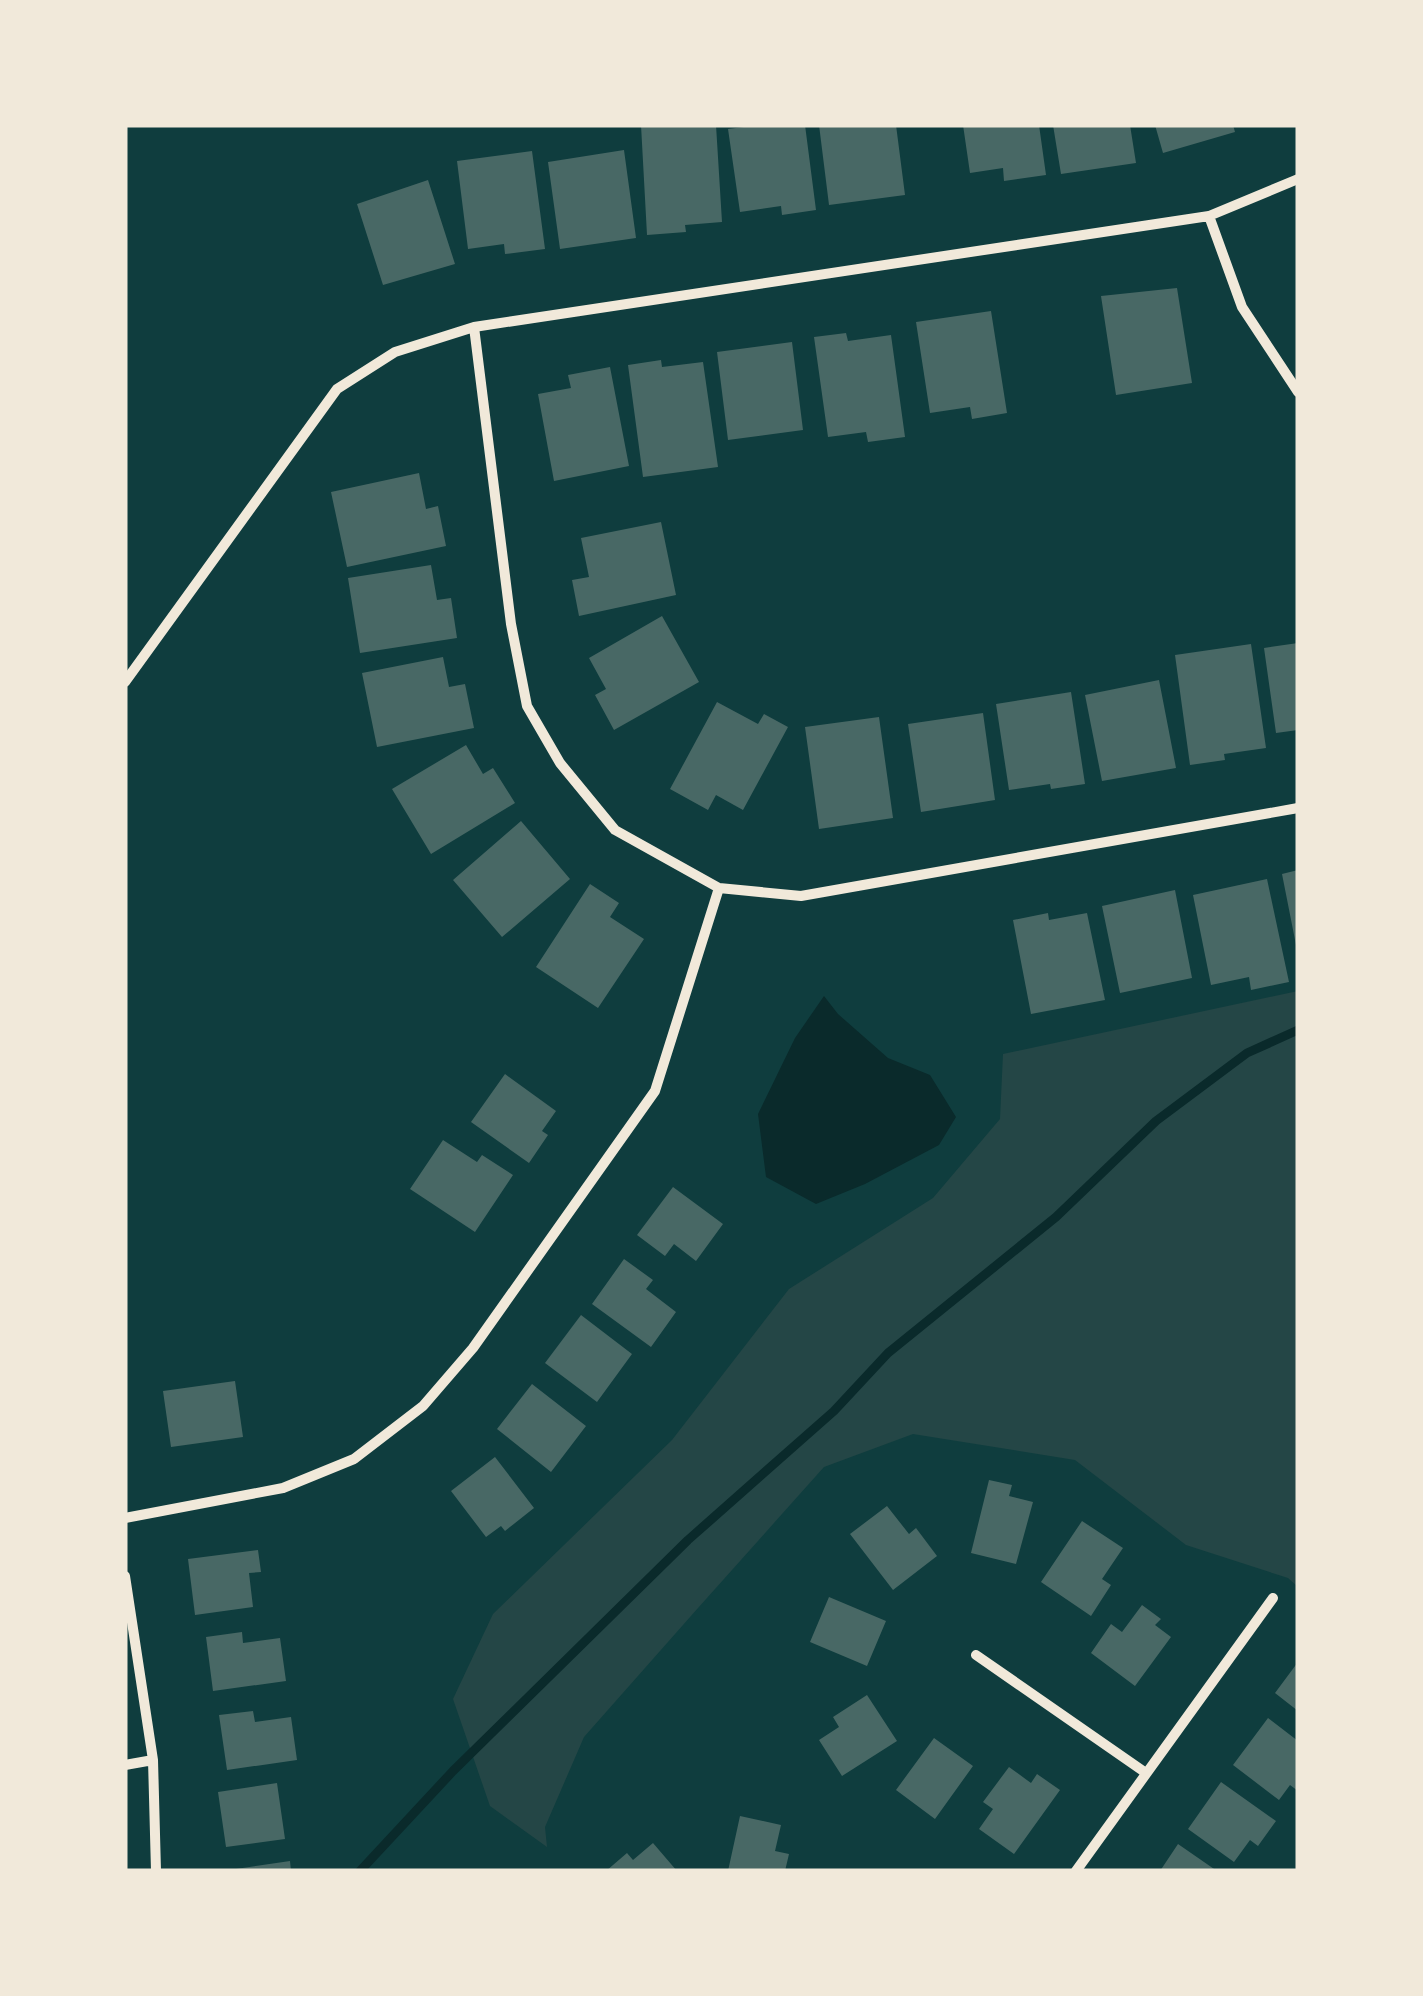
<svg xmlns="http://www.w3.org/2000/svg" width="1423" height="1996" font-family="'Crimson Pro',serif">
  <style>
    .green { fill: #244646 }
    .water { fill: #0a2a2b }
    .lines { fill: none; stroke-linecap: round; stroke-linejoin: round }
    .stream { stroke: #0a2a2b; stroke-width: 9 }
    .building { fill: #486865 }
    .minor { stroke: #f1e9da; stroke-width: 10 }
  </style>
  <rect width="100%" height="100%" fill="#0f3d3e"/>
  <!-- green -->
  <path class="green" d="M1298 991V1587L1288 1578 1186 1545 1075 1460 913 1434 824 1467 698 1608 584 1737 545 1827 547 1847 490 1806 453 1699 493 1614 672 1440 789 1289 933 1198 1000 1119 1003 1054Z"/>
  <!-- water -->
  <path class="water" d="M824 996 838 1014 888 1058 930 1075 956 1117 939 1145 865 1184 816 1204 766 1177 758 1114 795 1038Z"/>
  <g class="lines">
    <!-- stream -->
    <path class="stream" d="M360 1871 453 1771 688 1540 834 1411 888 1353 1056 1217 1156 1121 1247 1053 1298 1030"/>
  </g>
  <!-- building -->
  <path class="building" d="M641 125H716L722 222 685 225 686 232 647 235Z
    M759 125H805L816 210 782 215 781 206 740 212 728 129Z
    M819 125H896L905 195 829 205Z
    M963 125H1039L1046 175 1004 181 1003 168 970 173Z
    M1053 125H1130L1136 163 1061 174Z
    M1155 125H1233L1235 132 1163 153Z
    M624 150 636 238 560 249 548 162Z
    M532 151 545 249 505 254 504 244 468 249 457 161Z
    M428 180 455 264 383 285 357 204Z
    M1177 288 1192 383 1116 395 1101 296Z
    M991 311 1007 413 972 419 970 407 930 413 916 322Z
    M846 333 848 341 891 335 905 437 868 442 866 432 828 437 814 337Z
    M792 342 803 430 728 440 717 352Z
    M661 360 662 367 703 362 718 467 643 477 628 365Z
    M610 367 629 466 554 481 538 394 571 388 568 375Z
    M419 473 426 509 438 506 446 546 347 567 331 492Z
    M661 522 676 595 579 616 572 580 589 577 581 538Z
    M431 565 437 600 451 598 457 638 360 653 348 578Z
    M662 616 699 682 614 730 595 695 606 689 589 658Z
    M1298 643V730L1276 733 1264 648Z
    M1251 644 1266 748 1224 754 1225 760 1190 765 1175 655Z
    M443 657 449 687 465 684 474 728 377 747 362 673Z
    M1159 680 1176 768 1102 781 1085 695Z
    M1071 692 1085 784 1051 789 1050 784 1009 790 996 704Z
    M717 702 758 724 764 714 788 727 743 810 716 795 708 810 670 789Z
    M983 713 995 800 921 812 908 724Z
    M879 717 893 818 819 829 805 727Z
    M466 745 483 774 493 768 515 803 431 854 392 789Z
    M521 821 570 879 502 937 453 880Z
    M1298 870V945H1296L1282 874Z
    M1267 879 1289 982 1251 990 1249 977 1211 985 1193 895Z
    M590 884 619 903 610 917 644 939 598 1008 536 967Z
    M1175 890 1192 978 1120 993 1102 906Z
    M1048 913 1049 920 1087 913 1105 1000 1031 1014 1013 920Z
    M505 1074 556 1111 542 1131 548 1135 529 1163 471 1122Z
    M443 1140 477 1162 482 1155 513 1175 475 1232 410 1189Z
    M673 1187 723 1224 696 1261 674 1244 665 1256 637 1235Z
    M624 1259 653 1280 646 1289 676 1312 651 1347 592 1304Z
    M581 1315 632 1354 597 1402 545 1363Z
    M235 1381 243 1437 171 1447 163 1391Z
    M532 1384 586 1426 551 1472 497 1429Z
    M495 1457 534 1508 505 1531 501 1526 486 1537 451 1491Z
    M989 1480 1012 1485 1009 1496 1033 1502 1016 1564 971 1553Z
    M887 1506 909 1534 916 1528 937 1556 893 1590 850 1534Z
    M1082 1521 1123 1548 1102 1579 1111 1585 1091 1616 1041 1582Z
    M258 1550 261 1572 249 1573 253 1607 195 1615 188 1559Z
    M829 1597 886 1621 867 1666 810 1642Z
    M1142 1605 1161 1619 1155 1625 1171 1637 1135 1686 1091 1653 1111 1624 1122 1632Z
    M242 1632 243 1643 280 1638 286 1681 213 1691 206 1637Z
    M1298 1662V1711L1275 1693Z
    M867 1695 897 1741 842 1776 819 1740 839 1727 833 1717Z
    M253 1711 255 1722 291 1717 297 1760 227 1770 219 1715Z
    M1268 1718 1298 1741V1791L1290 1785 1279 1800 1233 1765Z
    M934 1738 973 1766 935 1819 896 1790Z
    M1009 1767 1031 1783 1037 1774 1060 1790 1014 1854 979 1829 993 1809 983 1802Z
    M1221 1782 1276 1821 1258 1846 1250 1840 1234 1862 1188 1829Z
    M277 1783 285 1839 226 1847 218 1792Z
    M740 1816 781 1825 775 1851 789 1854 785 1871H728Z
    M653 1843 677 1871H606L627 1853 633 1860Z
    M1178 1844 1217 1871H1160Z
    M290 1861 291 1871H236V1869Z"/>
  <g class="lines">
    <!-- minor -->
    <path class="minor" d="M1209 216 1242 307 1298 392
      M474 327 511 624 527 706 560 763 615 830 719 888 801 896 1298 808
      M125 682 337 389 395 352 474 327 1209 216 1298 179
      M125 1518 283 1488 354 1459 423 1406 473 1348 655 1091 719 888
      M125 1576 153 1760 156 1871
      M976 1655 1146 1773
      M125 1765 153 1760
      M1076 1871 1273 1598"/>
  </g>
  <!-- border -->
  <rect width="1423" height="1996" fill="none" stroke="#f1e9da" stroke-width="255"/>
</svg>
